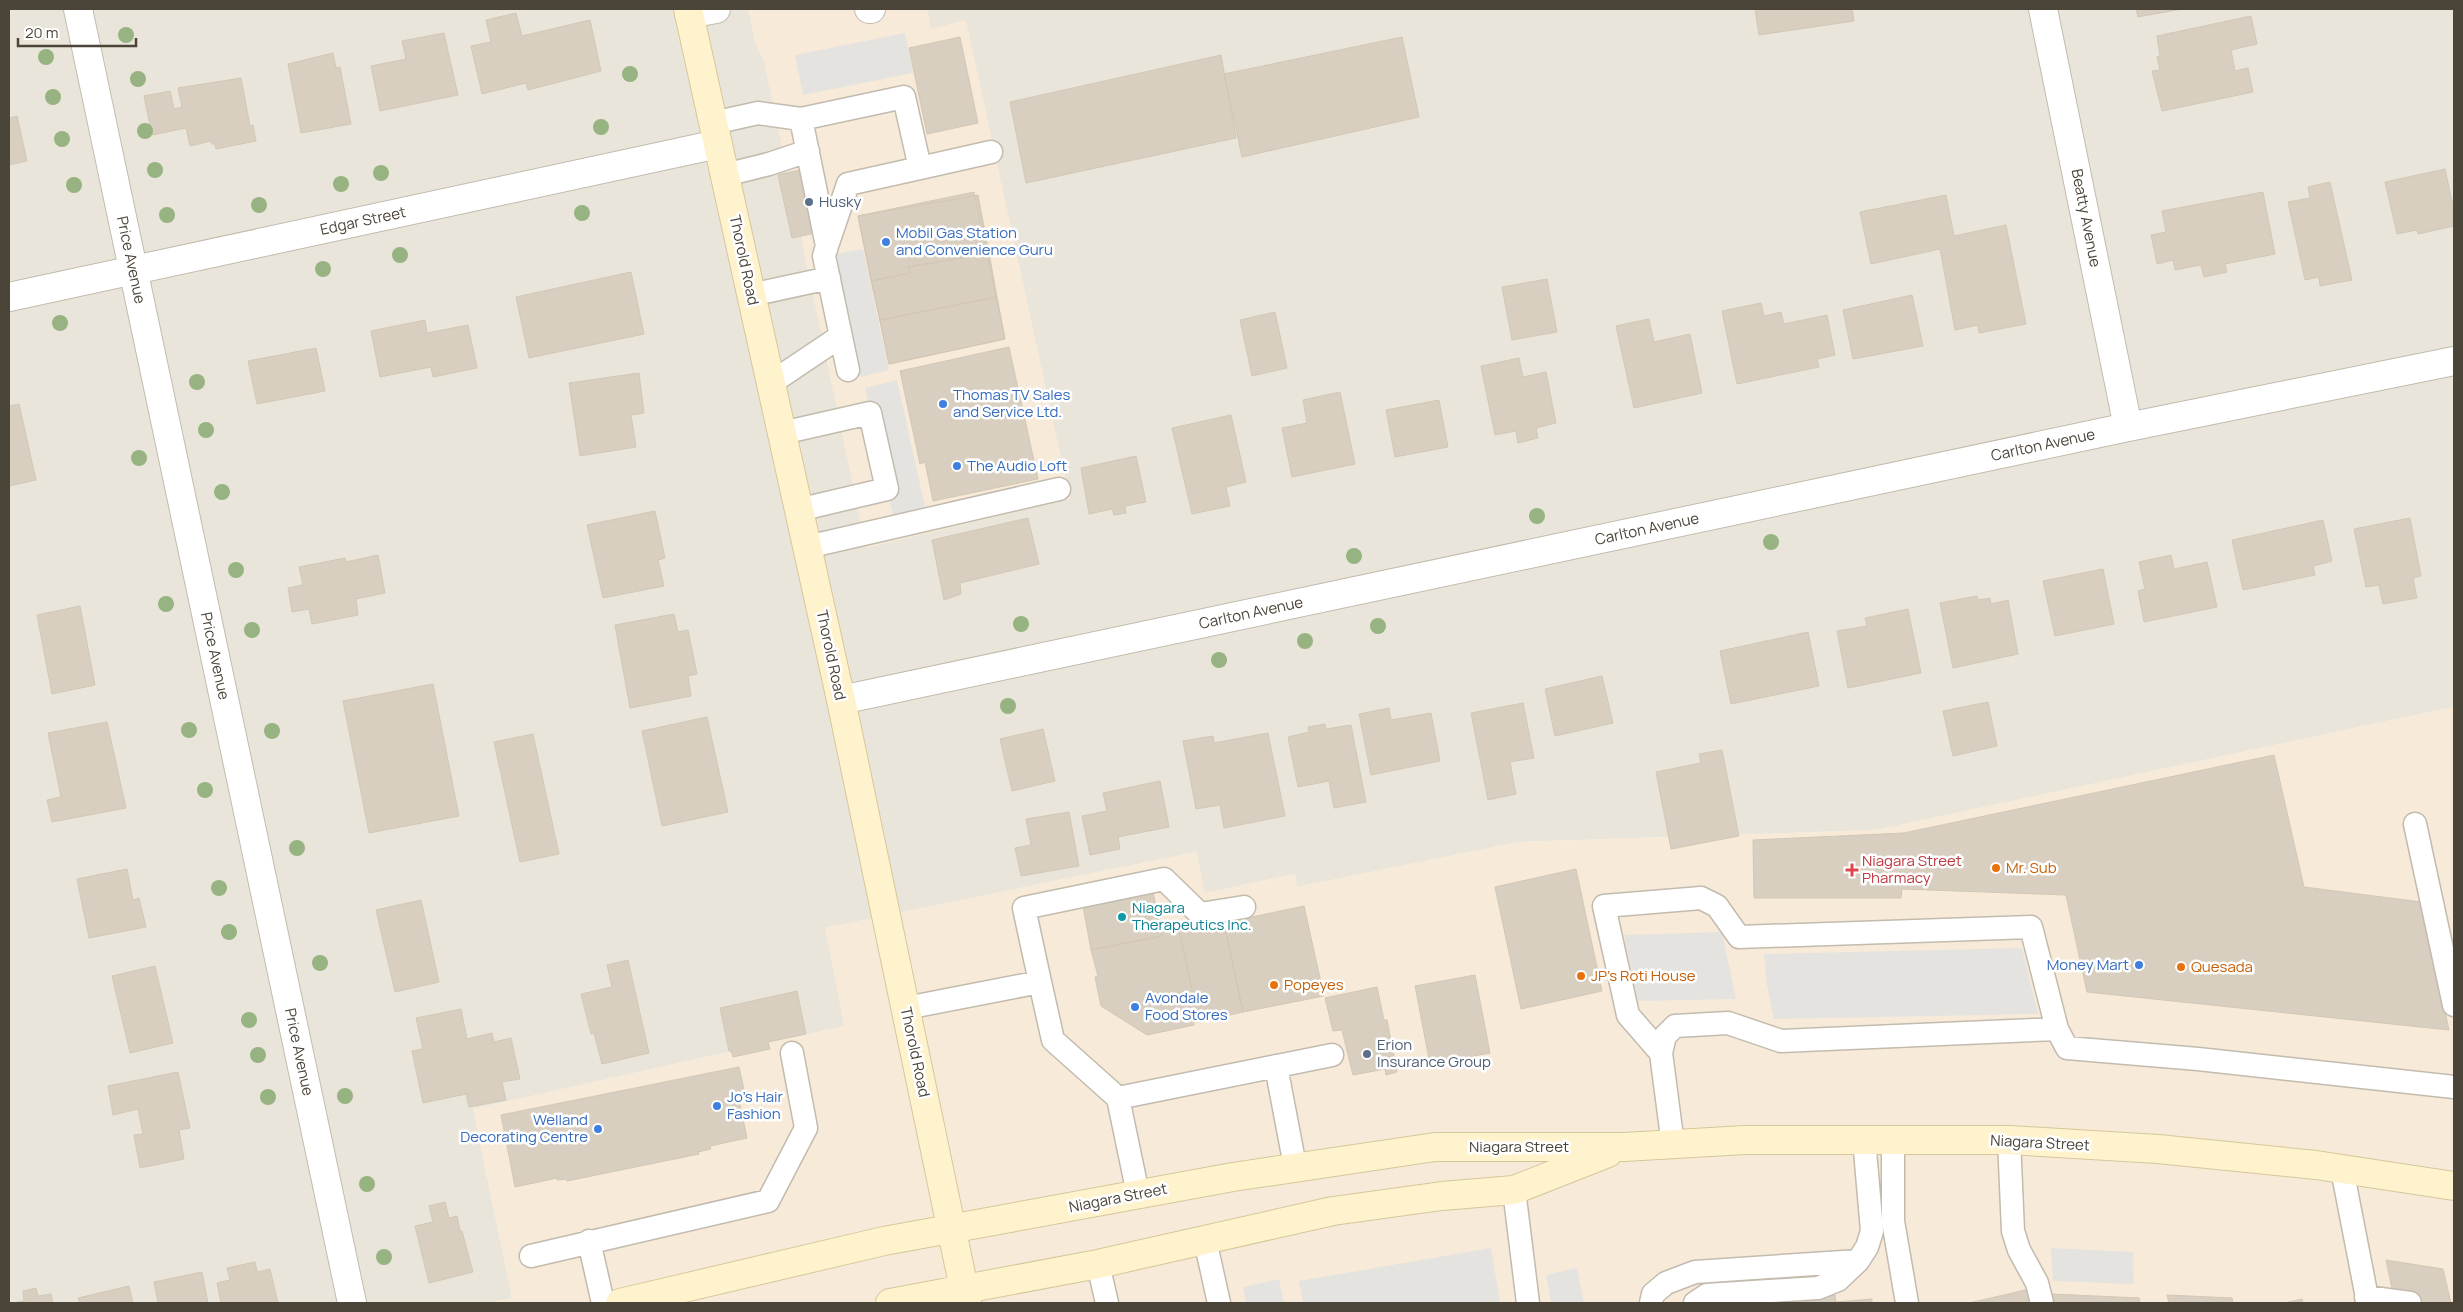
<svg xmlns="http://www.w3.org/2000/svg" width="2463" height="1312" font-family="Manrope,sans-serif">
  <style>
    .residential { fill: #eae5da }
    .commercial { fill: #f7ead8 }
    .parking { fill: #e5e3e0 }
    .building { fill: #d8cfc1; stroke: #d3c7b4 }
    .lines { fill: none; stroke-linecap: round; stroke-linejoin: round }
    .lane-casing { stroke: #c2bbae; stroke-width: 25 }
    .street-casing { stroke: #c2bbae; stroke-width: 30 }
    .secondary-casing { stroke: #d6c79b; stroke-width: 30 }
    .lane { stroke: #fff; stroke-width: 22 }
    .street { stroke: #fff; stroke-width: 28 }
    .secondary { stroke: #fff3cd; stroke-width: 28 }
    .tree { fill: #97b381 }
    .service-dot { fill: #5c6f8a; stroke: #fff; stroke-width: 2 }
    .shop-dot { fill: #3f7fe0; stroke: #fff; stroke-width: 2 }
    .food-dot { fill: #e8710a; stroke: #fff; stroke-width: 2 }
    .health-dot { fill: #e0444e; stroke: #fff; stroke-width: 2 }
    .culture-dot { fill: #0f9aa8; stroke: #fff; stroke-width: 2 }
    .labels { text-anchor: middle; stroke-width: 5; stroke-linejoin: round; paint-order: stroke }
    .service-label { font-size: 15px; fill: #4e5e75; stroke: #fff; text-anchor: start }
    .street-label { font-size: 15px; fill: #4b4439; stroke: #fff }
    .shop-label { font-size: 15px; fill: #366cbe; stroke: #fff; text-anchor: start }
    .health-label { font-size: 15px; fill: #be3a42; stroke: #fff; text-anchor: start }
    .food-label { font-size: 15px; fill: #c56008; stroke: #fff; text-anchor: start }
    .culture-label { font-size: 15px; fill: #0d838f; stroke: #fff; text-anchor: start }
  </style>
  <rect width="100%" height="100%" fill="#f6f3ec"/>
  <!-- residential -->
  <path class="residential" d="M9 9H2454V711L2453 707 1876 830 1519 842 1297 887 1295 874 1205 893 1196 852 825 928 845 1026 473 1109 512 1298 488 1303H9Z"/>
  <!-- commercial -->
  <path class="commercial" d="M748 9H927L931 29 966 20 1070 499 866 548 764 62 755 43Z
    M2453 707 2454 1303H488L512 1298 473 1109 844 1026 825 928 1196 852 1205 893 1295 874 1297 887 1519 842 1876 830Z"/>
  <!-- parking -->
  <path class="parking" d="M905 33 913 73 803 95 795 55Z
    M863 249 889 370 860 377 836 254Z
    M897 380 925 507 893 516 865 388Z
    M1722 932 1736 999 1638 1001 1624 935Z
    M2022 948 2038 1014 1774 1019 1767 985 1764 954Z
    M1491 1248 1500 1303H1303L1299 1281Z
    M2051 1248 2133 1252 2134 1284 2053 1281Z
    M1577 1268 1584 1303H1551L1546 1275Z
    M1279 1279 1284 1303H1246L1243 1287Z"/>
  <!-- building -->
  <path class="building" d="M1755 9H1852L1854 21 1759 35Z
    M2136 9H2182L2138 17Z
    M516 13 522 36 590 20 601 71 528 90 526 83 482 94 471 46 491 42 486 20Z
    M2251 16 2257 44 2231 50 2235 71 2248 68 2253 92 2162 111 2152 71 2160 70 2157 57 2160 56 2157 36Z
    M444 33 458 95 380 111 371 66 406 59 402 41Z
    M960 37 978 123 927 134 909 48Z
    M1402 37 1419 117 1242 157 1224 74Z
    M333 53 336 68 340 67 351 124 301 133 288 64Z
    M1221 55 1236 138 1026 183 1010 102Z
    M241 78 250 126 253 125 256 141 216 149 215 144H212L211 141 190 146 186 128 152 135 144 96 170 91 174 109 182 107 178 88Z
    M17 116 27 161 9 165V118Z
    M821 165 834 229 792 238 778 175Z
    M2445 169 2454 211V226L2418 234 2417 230 2397 234 2385 182Z
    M2330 182 2352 280 2320 286 2319 277 2305 280 2288 202 2310 198 2308 187Z
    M974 192 1005 339 889 364 858 216Z
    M2263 192 2275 254 2225 264 2227 272 2204 277 2201 265 2175 270 2173 260 2157 264 2151 235 2166 232 2162 211Z
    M978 195 989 253 908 267 910 273 871 281 858 216Z
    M1946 195 1954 236 2006 225 2026 324 1979 333 1978 325 1955 330 1940 249 1871 264 1860 212Z
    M989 253 997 297 880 320 871 281 910 273 908 267Z
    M631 272 644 334 529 358 516 297Z
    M1547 279 1557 332 1512 340 1502 287Z
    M1912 295 1923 346 1853 359 1843 310Z
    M997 297 1005 339 889 364 880 320Z
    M1761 303 1764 316 1781 312 1784 324 1827 315 1835 355 1817 359 1819 367 1737 384 1722 311Z
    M1275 312 1287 368 1252 376 1240 320Z
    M1649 319 1654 342 1690 334 1702 393 1634 408 1616 326Z
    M425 320 427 333 468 325 477 368 433 377 431 367 380 377 371 331Z
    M1009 347 1038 479 933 501 925 462 920 464 900 371Z
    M316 348 325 391 257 404 248 361Z
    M1519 358 1523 377 1546 372 1556 423 1536 428 1538 438 1518 443 1516 431 1495 435 1481 366Z
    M639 373 644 413 631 415 636 447 580 456 569 383Z
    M1340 392 1355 464 1292 477 1282 428 1307 423 1303 400Z
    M1439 400 1448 447 1395 457 1386 410Z
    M19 404 36 480 9 486V406Z
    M1231 415 1246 482 1226 487 1230 506 1192 514 1172 428Z
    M1136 456 1146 502 1125 506 1126 513 1114 515 1112 509 1089 514 1081 468Z
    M655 511 665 558 658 560 664 586 603 598 587 525Z
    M1028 518 1039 564 960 583 961 594 944 600 932 540Z
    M2410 518 2421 576 2413 578 2417 598 2383 604 2379 585 2366 587 2354 529Z
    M2323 520 2332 561 2313 566 2315 575 2243 590 2232 540Z
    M378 555 385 593 356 599 358 615 312 624 309 609 292 612 288 588 303 585 299 567 345 558 346 562Z
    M2171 555 2174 569 2207 562 2217 607 2144 622 2138 591 2145 589 2139 562Z
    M2103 569 2114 624 2055 636 2043 581Z
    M1977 596 1978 600 1990 598 1991 604 2008 600 2018 654 1953 668 1940 603Z
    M80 606 95 685 52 694 37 615Z
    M1908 609 1921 673 1848 688 1837 631 1867 626 1865 618Z
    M674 614 678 632 688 630 697 674 688 676 691 696 630 708 615 625Z
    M1808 632 1819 686 1731 704 1720 651Z
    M1602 676 1613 723 1555 736 1545 689Z
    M433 684 459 816 369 833 343 701Z
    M1988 702 1997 746 1953 756 1943 711Z
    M1523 703 1534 758 1510 762 1516 794 1488 800 1471 713Z
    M1389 708 1391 720 1431 713 1440 761 1371 775 1359 714Z
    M707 717 728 812 662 826 642 731Z
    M107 722 126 808 52 822 47 800 61 797 48 733Z
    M1325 724 1326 729 1351 725 1366 802 1334 808 1329 781 1298 787 1288 737 1309 732 1308 727Z
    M1043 729 1055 781 1012 791 1000 739Z
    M1268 733 1285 816 1224 828 1220 805 1196 809 1183 741 1213 736 1214 743Z
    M533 734 559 854 520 862 494 742Z
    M1722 750 1739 836 1671 849 1656 772 1701 763 1699 754Z
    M2274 755 2304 887 2421 902 2449 1030 2087 992 2066 895 1902 889 1901 898H1754L1753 840 1904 833Z
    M1160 781 1169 827 1118 837 1120 849 1090 855 1082 816 1107 811 1103 793Z
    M1069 812 1079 866 1021 876 1015 848 1031 845 1026 819Z
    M127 869 133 900 139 898 146 927 89 938 77 879Z
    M1576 869 1602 991 1521 1009 1495 887Z
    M1153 892 1162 936 1091 950 1083 906Z
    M421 900 439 982 395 992 376 910Z
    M1304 906 1324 996 1243 1012 1224 923Z
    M1177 923 1199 1022H1194V1025L1147 1035 1101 1006 1095 977 1098 976 1091 950 1162 936 1160 927Z
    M1224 923 1243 1012 1199 1022 1180 932Z
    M628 960 649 1053 602 1064 594 1033 591 1034 581 994 612 987 607 965Z
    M155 966 173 1043 130 1053 112 976Z
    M1475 975 1490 1053 1430 1064 1415 986Z
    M1377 987 1384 1020H1387L1397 1072 1386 1075 1385 1069 1353 1075 1342 1030 1333 1031 1325 998Z
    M797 991 806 1034 768 1042 770 1049 733 1057 731 1051H729L720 1008Z
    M461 1009 467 1039 492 1033 494 1042 511 1038 520 1079 502 1082 506 1100 469 1107 466 1094 423 1103 412 1051 423 1049 416 1018Z
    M739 1067 746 1099 739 1100 747 1138 710 1146 711 1149 698 1152 699 1154 567 1181 566 1179 557 1180V1178L515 1187 501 1115Z
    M178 1072 190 1128 179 1130 184 1159 140 1168 134 1135 143 1134 138 1109 113 1115 108 1086Z
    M445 1202 449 1218 457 1216 460 1231H462L473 1272 429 1283 415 1226 433 1222 429 1206Z
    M2386 1260 2443 1269 2451 1303H2395Z
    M255 1262 257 1272 270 1269 278 1303H221L217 1283 230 1280 227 1268Z
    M202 1272 208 1303H158L154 1282Z
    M129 1286 133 1303H80L78 1298Z
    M36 1288 38 1296 51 1294 53 1303H13L24 1301 23 1291Z
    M2028 1289 2030 1303H1969L2017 1292Z
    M2052 1294 2139 1298 2140 1303H2054Z
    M1835 1295 1836 1302 1872 1299V1303H1782L1805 1302 1804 1296Z
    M2167 1295 2232 1298 2233 1303H2169Z
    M2302 1299 2303 1303H2282H2285Z"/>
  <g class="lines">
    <defs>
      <path id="lane" d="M713 123 758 113 801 119
        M725 175 769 164 808 151
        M828 243 848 184 920 168
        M751 295 829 278
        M848 370 824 256 827 246 801 119 904 97 920 168 991 152
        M771 383 841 336
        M782 433 870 413 887 489 798 510
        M807 547 1059 489
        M2415 824 2454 1005
        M1040 982 1024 908 1164 879 1200 914 1244 907
        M906 1008 1040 982 1053 1040 1118 1098 1332 1055
        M2057 1029 2067 1048 2198 1059 2454 1087
        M1661 1053 1628 1015 1604 906 1701 898 1717 906 1739 937 2031 927 2057 1029 1781 1041 1728 1023 1675 1026 1665 1036 1661 1053 1673 1145
        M1276 1066 1295 1166
        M1118 1098 1138 1194
        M1893 1140V1221L1907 1303
        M2009 1140 2013 1231 2019 1250 2037 1283 2042 1303
        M2342 1169 2368 1303
        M1514 1190 1528 1303
        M1205 1240 1219 1303
        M589 1241 603 1303
        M531 1256 768 1201 806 1128 792 1053
        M1098 1264 1107 1303
        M2366 1297 2410 1303
        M1651 1303 1653 1294 1666 1283 1695 1272 1858 1261
        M1695 1303 1707 1295 1818 1288 1838 1280 1858 1261 1867 1247 1872 1231 1864 1139"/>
      <path id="street" d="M78 9 352 1303
        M869 9H871
        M2043 9 2128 427
        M689 14 716 9
        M9 297 718 144
        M841 700 2128 427 2454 361"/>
      <path id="secondary" d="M688 9 841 700 967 1303
        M620 1303 884 1241 1233 1177 1435 1147H1624L1745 1140H2009L2158 1149 2316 1165 2454 1186
        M890 1303 1098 1264 1333 1211 1442 1196 1514 1190 1608 1153"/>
    </defs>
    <!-- lane casing -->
    <use href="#lane" class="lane-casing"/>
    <!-- street casing -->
    <use href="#street" class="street-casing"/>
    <!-- secondary casing -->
    <use href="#secondary" class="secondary-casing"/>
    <!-- lane -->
    <use href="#lane" class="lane"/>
    <!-- street -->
    <use href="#street" class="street"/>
    <!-- secondary -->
    <use href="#secondary" class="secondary"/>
  </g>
  <!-- trees -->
  <g class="tree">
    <circle cx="126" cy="35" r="8"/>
    <circle cx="46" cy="57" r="8"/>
    <circle cx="630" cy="74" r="8"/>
    <circle cx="138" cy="79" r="8"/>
    <circle cx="53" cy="97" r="8"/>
    <circle cx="601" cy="127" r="8"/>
    <circle cx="145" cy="131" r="8"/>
    <circle cx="62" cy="139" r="8"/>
    <circle cx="155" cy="170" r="8"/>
    <circle cx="381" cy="173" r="8"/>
    <circle cx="341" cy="184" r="8"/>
    <circle cx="74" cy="185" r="8"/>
    <circle cx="259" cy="205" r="8"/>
    <circle cx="582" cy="213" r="8"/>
    <circle cx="167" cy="215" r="8"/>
    <circle cx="400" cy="255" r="8"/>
    <circle cx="323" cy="269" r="8"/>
    <circle cx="60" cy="323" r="8"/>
    <circle cx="197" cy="382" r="8"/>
    <circle cx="206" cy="430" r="8"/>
    <circle cx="139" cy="458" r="8"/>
    <circle cx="222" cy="492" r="8"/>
    <circle cx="1537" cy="516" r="8"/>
    <circle cx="1771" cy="542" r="8"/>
    <circle cx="1354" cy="556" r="8"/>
    <circle cx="236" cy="570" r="8"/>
    <circle cx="166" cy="604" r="8"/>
    <circle cx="1021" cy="624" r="8"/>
    <circle cx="1378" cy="626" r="8"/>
    <circle cx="252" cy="630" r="8"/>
    <circle cx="1305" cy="641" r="8"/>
    <circle cx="1219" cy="660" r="8"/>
    <circle cx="1008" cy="706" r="8"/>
    <circle cx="189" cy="730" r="8"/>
    <circle cx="272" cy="731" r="8"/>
    <circle cx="205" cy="790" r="8"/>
    <circle cx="297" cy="848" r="8"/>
    <circle cx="219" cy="888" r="8"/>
    <circle cx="229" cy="932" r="8"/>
    <circle cx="320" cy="963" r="8"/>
    <circle cx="249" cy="1020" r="8"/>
    <circle cx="258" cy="1055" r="8"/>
    <circle cx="345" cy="1096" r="8"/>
    <circle cx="268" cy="1097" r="8"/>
    <circle cx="367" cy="1184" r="8"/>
    <circle cx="384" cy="1257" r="8"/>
  </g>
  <!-- markers -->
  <g class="service-dot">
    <circle cx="809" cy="202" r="5"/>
    <circle cx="1367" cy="1054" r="5"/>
  </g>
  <g class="shop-dot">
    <circle cx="886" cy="242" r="5"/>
    <circle cx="943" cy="404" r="5"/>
    <circle cx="957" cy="466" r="5"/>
    <circle cx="2139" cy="965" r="5"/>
    <circle cx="1135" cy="1007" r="5"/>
    <circle cx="717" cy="1106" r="5"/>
    <circle cx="598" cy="1129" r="5"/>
  </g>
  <g class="food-dot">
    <circle cx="1996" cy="868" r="5"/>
    <circle cx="2181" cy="967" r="5"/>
    <circle cx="1581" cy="976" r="5"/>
    <circle cx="1274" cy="985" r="5"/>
  </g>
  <path class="health-dot" d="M1849.5 862.5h5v5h5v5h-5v5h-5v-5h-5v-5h5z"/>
  <circle class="culture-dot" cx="1122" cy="917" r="5"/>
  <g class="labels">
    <!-- service labels -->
    <g class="service-label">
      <text x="819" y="207">Husky</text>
      <text x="1377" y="1050">Erion<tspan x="1377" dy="17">Insurance Group</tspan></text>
    </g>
    <!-- street labels -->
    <g class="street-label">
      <text transform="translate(2086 218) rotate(79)" y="5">Beatty Avenue</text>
      <text transform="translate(363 221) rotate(-12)" y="5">Edgar Street</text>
      <text transform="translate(131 260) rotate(78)" y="5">Price Avenue</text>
      <text transform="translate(744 260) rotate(78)" y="5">Thorold Road</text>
      <text transform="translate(2043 445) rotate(-12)" y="5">Carlton Avenue</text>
      <text transform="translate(1647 529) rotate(-12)" y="5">Carlton Avenue</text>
      <text transform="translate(1251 613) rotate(-12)" y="5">Carlton Avenue</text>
      <text transform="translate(831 655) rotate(78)" y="5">Thorold Road</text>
      <text transform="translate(215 656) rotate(78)" y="5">Price Avenue</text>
      <text transform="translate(299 1052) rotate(78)" y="5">Price Avenue</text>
      <text transform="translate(915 1052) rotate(78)" y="5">Thorold Road</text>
      <text transform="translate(2040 1143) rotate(3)" y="5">Niagara Street</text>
      <text x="1519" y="1152">Niagara Street</text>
      <text transform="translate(1118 1198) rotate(-11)" y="5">Niagara Street</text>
    </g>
    <!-- shop labels -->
    <g class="shop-label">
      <text x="896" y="238">Mobil Gas Station<tspan x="896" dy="17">and Convenience Guru</tspan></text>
      <text x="953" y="400">Thomas TV Sales<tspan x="953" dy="17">and Service Ltd.</tspan></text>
      <text x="967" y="471">The Audio Loft</text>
      <text x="2129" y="970" text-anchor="end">Money Mart</text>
      <text x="1145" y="1003">Avondale<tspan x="1145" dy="17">Food Stores</tspan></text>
      <text x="727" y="1102">Jo's Hair<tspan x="727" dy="17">Fashion</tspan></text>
      <text x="588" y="1125" text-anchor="end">Welland<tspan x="588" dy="17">Decorating Centre</tspan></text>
    </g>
    <!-- health labels -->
    <g class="health-label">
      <text x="1862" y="866">Niagara Street<tspan x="1862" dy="17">Pharmacy</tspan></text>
    </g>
    <!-- food labels -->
    <g class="food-label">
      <text x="2006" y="873">Mr. Sub</text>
      <text x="2191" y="972">Quesada</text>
      <text x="1591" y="981">JP's Roti House</text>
      <text x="1284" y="990">Popeyes</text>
    </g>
    <!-- culture labels -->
    <g class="culture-label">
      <text x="1132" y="913">Niagara<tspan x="1132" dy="17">Therapeutics Inc.</tspan></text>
    </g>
  </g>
  <!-- border -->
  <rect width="2463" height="1312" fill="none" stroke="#4b4439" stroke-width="20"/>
  <!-- scale -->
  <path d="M18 38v8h118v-8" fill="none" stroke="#4b4439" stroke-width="2.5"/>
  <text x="25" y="38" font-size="15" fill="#4b4439" stroke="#ffffff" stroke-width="4" paint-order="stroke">20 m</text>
</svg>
